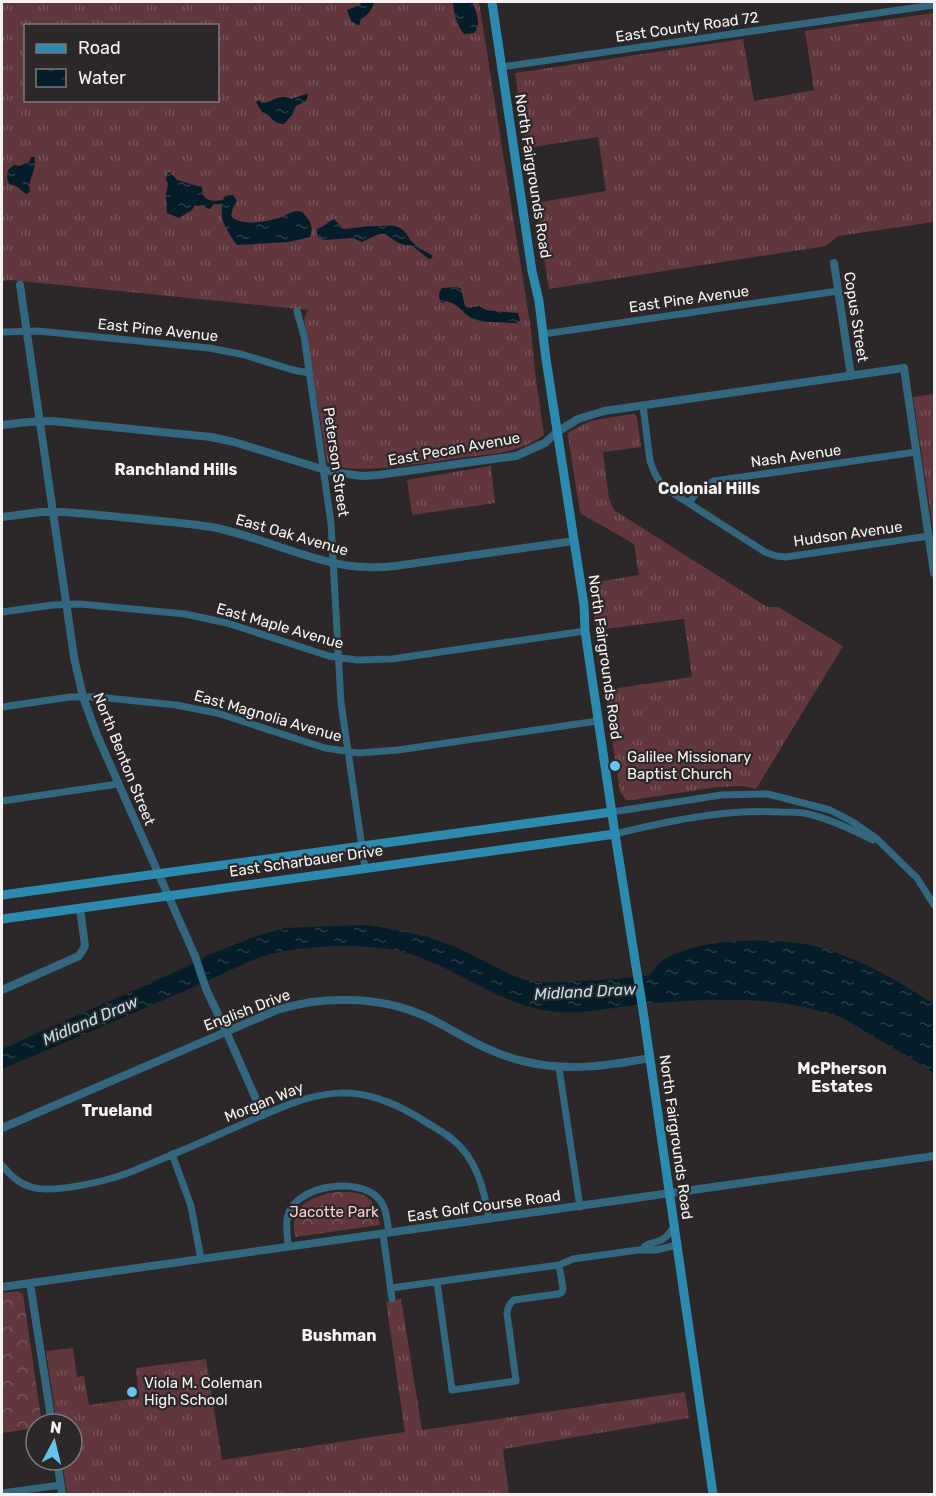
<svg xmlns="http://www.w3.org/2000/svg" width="936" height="1496" font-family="Rubik,sans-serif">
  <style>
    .grass { fill: url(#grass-tufts); fill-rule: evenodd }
    .forest { fill: url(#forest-crowns) }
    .water { fill: url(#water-ripples) }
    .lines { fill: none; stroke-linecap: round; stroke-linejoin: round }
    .minor { stroke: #32677f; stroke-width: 7 }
    .tertiary { stroke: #32677f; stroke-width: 8 }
    .secondary { stroke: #2c8aaf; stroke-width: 9 }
    .poi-dot { fill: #66c4ef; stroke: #2c2728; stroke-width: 2 }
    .labels { text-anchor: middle; stroke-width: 4.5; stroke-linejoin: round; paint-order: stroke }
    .street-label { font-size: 15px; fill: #f5f2f2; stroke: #2c2728 }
    .poi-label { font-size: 15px; fill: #f5f2f2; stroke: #2c2728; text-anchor: start }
    .park-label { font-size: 15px; fill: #f6cbd1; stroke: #2c2728 }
    .neighbourhood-label { font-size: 16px; font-weight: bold; fill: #f5f2f2; stroke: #2c2728 }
    .water-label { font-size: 16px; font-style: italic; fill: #bae1f4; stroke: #2c2728 }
  </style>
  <defs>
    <pattern id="grass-tufts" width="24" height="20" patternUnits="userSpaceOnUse" patternTransform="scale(1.5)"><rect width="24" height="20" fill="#61363d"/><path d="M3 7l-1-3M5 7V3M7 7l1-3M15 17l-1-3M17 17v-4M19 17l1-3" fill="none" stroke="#78545a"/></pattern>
    <pattern id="forest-crowns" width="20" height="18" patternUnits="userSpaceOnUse" patternTransform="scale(1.5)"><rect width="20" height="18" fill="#61363d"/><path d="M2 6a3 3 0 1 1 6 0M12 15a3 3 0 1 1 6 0" fill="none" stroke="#78545a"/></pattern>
    <pattern id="water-ripples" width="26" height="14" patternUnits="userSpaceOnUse" patternTransform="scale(1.5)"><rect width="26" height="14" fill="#051d28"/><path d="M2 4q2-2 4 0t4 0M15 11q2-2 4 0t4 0" fill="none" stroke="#2a3e48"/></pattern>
  </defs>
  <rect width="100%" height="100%" fill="#2c2728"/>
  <!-- grass -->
  <path class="grass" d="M2 2H479L531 330 535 372 544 435C535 441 526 446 515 449 498 455 478 455 460 458 434 461 347 478 327 462L304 319 308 310 10 280 2 281ZM26 26H218V100H26Z
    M934 13V222L838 236 826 246 549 289 535 203 606 191 598 137 526 148 515 73 743 39 754 101 814 90 805 31Z
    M934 394V536L913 397Z
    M634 414 637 417 641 447 603 452 609 499 614 510 767 607H778L843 646 756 789 743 786 717 787 633 800H626L620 792 605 690 692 677 684 619 596 630 590 583 639 575 634 544 580 513 568 436 569 432 588 422 600 419Z
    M491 466 495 503 412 515 407 480Z
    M401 1299 422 1430 685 1392 689 1418 503 1449 509 1494H67L62 1460H72V1424H57L46 1351 73 1348 77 1377 84 1376 89 1405 139 1398 136 1368 206 1359 222 1460 405 1432 386 1302Z"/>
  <!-- forest -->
  <path class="forest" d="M337 1192C366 1191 376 1197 380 1225L295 1237C295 1232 293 1227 294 1222 295 1202 321 1194 337 1192Z
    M17 1291 23 1294 42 1424H36V1428L2 1433V1293Z"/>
  <!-- water -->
  <path class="water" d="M361 2H374C373 9 368 15 361 19L359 26 351 21 347 10 360 5Z
    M453 2H473C476 12 482 25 474 33L464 34C456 24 454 13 453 2Z
    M306 94 308 95 306 101 296 106 292 115 284 124C272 124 272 115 262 112L256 102 260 100 261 103C273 103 278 93 291 99Z
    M31 157H34C38 170 27 179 30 192L26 194 16 186 9 184 7 178 8 170 14 165 19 166 29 162Z
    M170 172 177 180 202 187C202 201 211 202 223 200L225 196 233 195 237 201 233 208 231 216C242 227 265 222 279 218 288 215 293 209 302 212 310 220 314 226 310 237L288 242 237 245C234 242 224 225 223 221 221 217 222 209 222 205L214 204 210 209 206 208 204 205 198 206 195 205 192 210 179 218 167 213 166 195 168 183 166 180 167 174Z
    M334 219 344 229 371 226C378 227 387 225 395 226 405 229 407 235 412 242 417 247 427 252 433 256L432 258 429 259 411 245H404L397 242 385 234H379L362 242 353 238 324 240 317 236V229C326 226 327 222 334 219Z
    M456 287 461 289 465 306 468 308 479 306 486 310 516 313H518L520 320 517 323H513C502 322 484 323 474 319 462 314 460 304 446 301L442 303C438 298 438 293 442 288Z
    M366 925C400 930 433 936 464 951 485 960 504 974 526 980 542 984 560 982 576 981 601 980 625 979 650 975 653 971 657 965 662 961 699 936 786 936 828 950 866 962 901 983 934 1004V1073C912 1059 889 1045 866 1032 858 1027 849 1021 840 1017 833 1014 824 1013 816 1010 765 996 706 999 654 1003 622 1005 592 1014 560 1012 501 1009 455 964 399 951 363 943 311 945 275 953 256 957 238 967 220 975 198 985 175 995 152 1005 102 1027 52 1048 2 1069V1049L202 960 206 956 254 937 284 928Z"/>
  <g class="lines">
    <!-- minor -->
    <path class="minor" d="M501 67 934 5
      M297 311 304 336 331 523 341 703 365 868
      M2 332 38 331 209 348 241 354 293 370 309 373
      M544 334 838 291
      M643 406 650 461C654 472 657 480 665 488L765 552 776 556 786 557 929 536
      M689 503 700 488 714 481 916 452
      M2 612 53 605 80 604 185 614 227 623 329 656 357 660 392 659 585 631
      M2 707 70 697H97L176 705 217 713 325 748 359 753 398 750 598 721
      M2 801 118 784
      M612 812 721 795 768 794 830 810 853 822 876 838 917 878 934 905
      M615 834C668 821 725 809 780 812 788 812 796 812 804 813 828 818 850 829 873 840
      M559 1068 580 1207
      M172 1154 191 1206 201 1259
      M2 1165C10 1175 18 1183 31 1187 54 1194 106 1181 128 1173 162 1159 196 1145 229 1130 309 1095 348 1071 429 1124 437 1129 445 1133 452 1139 477 1159 484 1189 489 1219
      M383 1234 392 1299
      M288 1247C288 1235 284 1221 290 1210 303 1185 358 1177 378 1198 387 1207 387 1221 389 1233
      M645 1250 644 1247C650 1242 657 1243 663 1239 668 1236 671 1231 674 1227
      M437 1282 452 1390 516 1381 507 1313C508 1307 509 1304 514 1300L558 1294 562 1292 563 1288 559 1265
      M391 1288 559 1265 573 1259 638 1250H656L677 1245
      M2 1493 61 1485"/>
    <!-- tertiary -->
    <path class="tertiary" d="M834 263 851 376
      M20 285 74 657 83 697 97 735 195 956 206 989 226 1031 263 1115
      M2 425 28 422 52 421 211 437 234 442 332 472 362 476 378 475 516 456 545 443 557 432 578 419 604 411 904 368 934 573
      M2 517 41 512H63C91 514 120 517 149 520 172 522 195 524 217 528 280 542 329 574 395 566L574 541
      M2 990 79 956 85 946 80 908
      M2 1128 277 1010C329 994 389 996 437 1022 465 1037 492 1054 523 1061 566 1072 607 1066 650 1058
      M30 1283 52 1424
      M2 1287 934 1156
      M57 1460 62 1494"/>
    <!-- secondary -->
    <path class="secondary" d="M492 2 532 271 539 301 546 359 584 605 585 631 615 834 642 1004 713 1494
      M2 895 612 812
      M2 919 615 834"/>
  </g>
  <!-- markers -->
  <g class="poi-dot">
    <circle cx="615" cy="766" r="6"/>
    <circle cx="132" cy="1392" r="6"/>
  </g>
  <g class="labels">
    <!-- street labels -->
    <g class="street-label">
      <text transform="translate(687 27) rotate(-8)" y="5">East County Road 72</text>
      <text transform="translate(533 176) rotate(81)" y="5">North Fairgrounds Road</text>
      <text transform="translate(689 299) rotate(-8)" y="5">East Pine Avenue</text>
      <text transform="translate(856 317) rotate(81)" y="5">Copus Street</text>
      <text transform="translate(158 330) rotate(6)" y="5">East Pine Avenue</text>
      <text transform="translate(454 449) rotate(-10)" y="5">East Pecan Avenue</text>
      <text transform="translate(796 456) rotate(-8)" y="5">Nash Avenue</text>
      <text transform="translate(336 462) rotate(82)" y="5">Peterson Street</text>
      <text transform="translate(848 534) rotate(-8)" y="5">Hudson Avenue</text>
      <text transform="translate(292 535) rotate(16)" y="5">East Oak Avenue</text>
      <text transform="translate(280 626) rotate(16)" y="5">East Maple Avenue</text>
      <text transform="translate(605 657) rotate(82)" y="5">North Fairgrounds Road</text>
      <text transform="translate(268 716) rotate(16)" y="5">East Magnolia Avenue</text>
      <text transform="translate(124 759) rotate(68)" y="5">North Benton Street</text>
      <text transform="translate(306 861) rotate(-8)" y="5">East Scharbauer Drive</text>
      <text transform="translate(247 1010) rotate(-21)" y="5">English Drive</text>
      <text transform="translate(264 1102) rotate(-22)" y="5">Morgan Way</text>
      <text transform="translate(676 1137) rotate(82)" y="5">North Fairgrounds Road</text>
      <text transform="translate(484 1206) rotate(-8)" y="5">East Golf Course Road</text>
    </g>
    <!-- poi labels -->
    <g class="poi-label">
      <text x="627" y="762">Galilee Missionary<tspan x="627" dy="17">Baptist Church</tspan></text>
      <text x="144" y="1388">Viola M. Coleman<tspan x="144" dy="17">High School</tspan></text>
    </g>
    <!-- park labels -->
    <g class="park-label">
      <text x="334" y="1217">Jacotte Park</text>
    </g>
    <!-- neighbourhood labels -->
    <g class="neighbourhood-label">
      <text x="176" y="475">Ranchland Hills</text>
      <text x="709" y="494">Colonial Hills</text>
      <text x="842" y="1074">McPherson<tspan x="842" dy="18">Estates</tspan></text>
      <text x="117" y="1116">Trueland</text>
      <text x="339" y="1341">Bushman</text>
    </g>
    <!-- water labels -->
    <g class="water-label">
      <text transform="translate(585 991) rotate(-3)" y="6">Midland Draw</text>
      <text transform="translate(90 1020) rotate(-23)" y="6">Midland Draw</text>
    </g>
  </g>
  <!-- border -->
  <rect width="936" height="1496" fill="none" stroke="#f5f2f2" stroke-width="6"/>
  <!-- legend -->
  <rect x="24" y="24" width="195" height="78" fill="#2c2728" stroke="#7c7879" stroke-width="1.5"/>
  <rect x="36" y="44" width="30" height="9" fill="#2c8aaf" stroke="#7c7879" stroke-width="1.5"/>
  <text x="78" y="54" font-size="18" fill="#f5f2f2">Road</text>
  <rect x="36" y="69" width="30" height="18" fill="url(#water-ripples)" stroke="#7c7879" stroke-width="1.5"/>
  <text x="78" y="84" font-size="18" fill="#f5f2f2">Water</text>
  <!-- north arrow -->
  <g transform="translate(54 1442) rotate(7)"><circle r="28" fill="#2c2728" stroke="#7c7879" stroke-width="1.5"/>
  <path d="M0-4.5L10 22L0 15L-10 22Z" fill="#66c4ef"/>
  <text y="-9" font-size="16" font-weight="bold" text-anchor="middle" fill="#f5f2f2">N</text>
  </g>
</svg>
